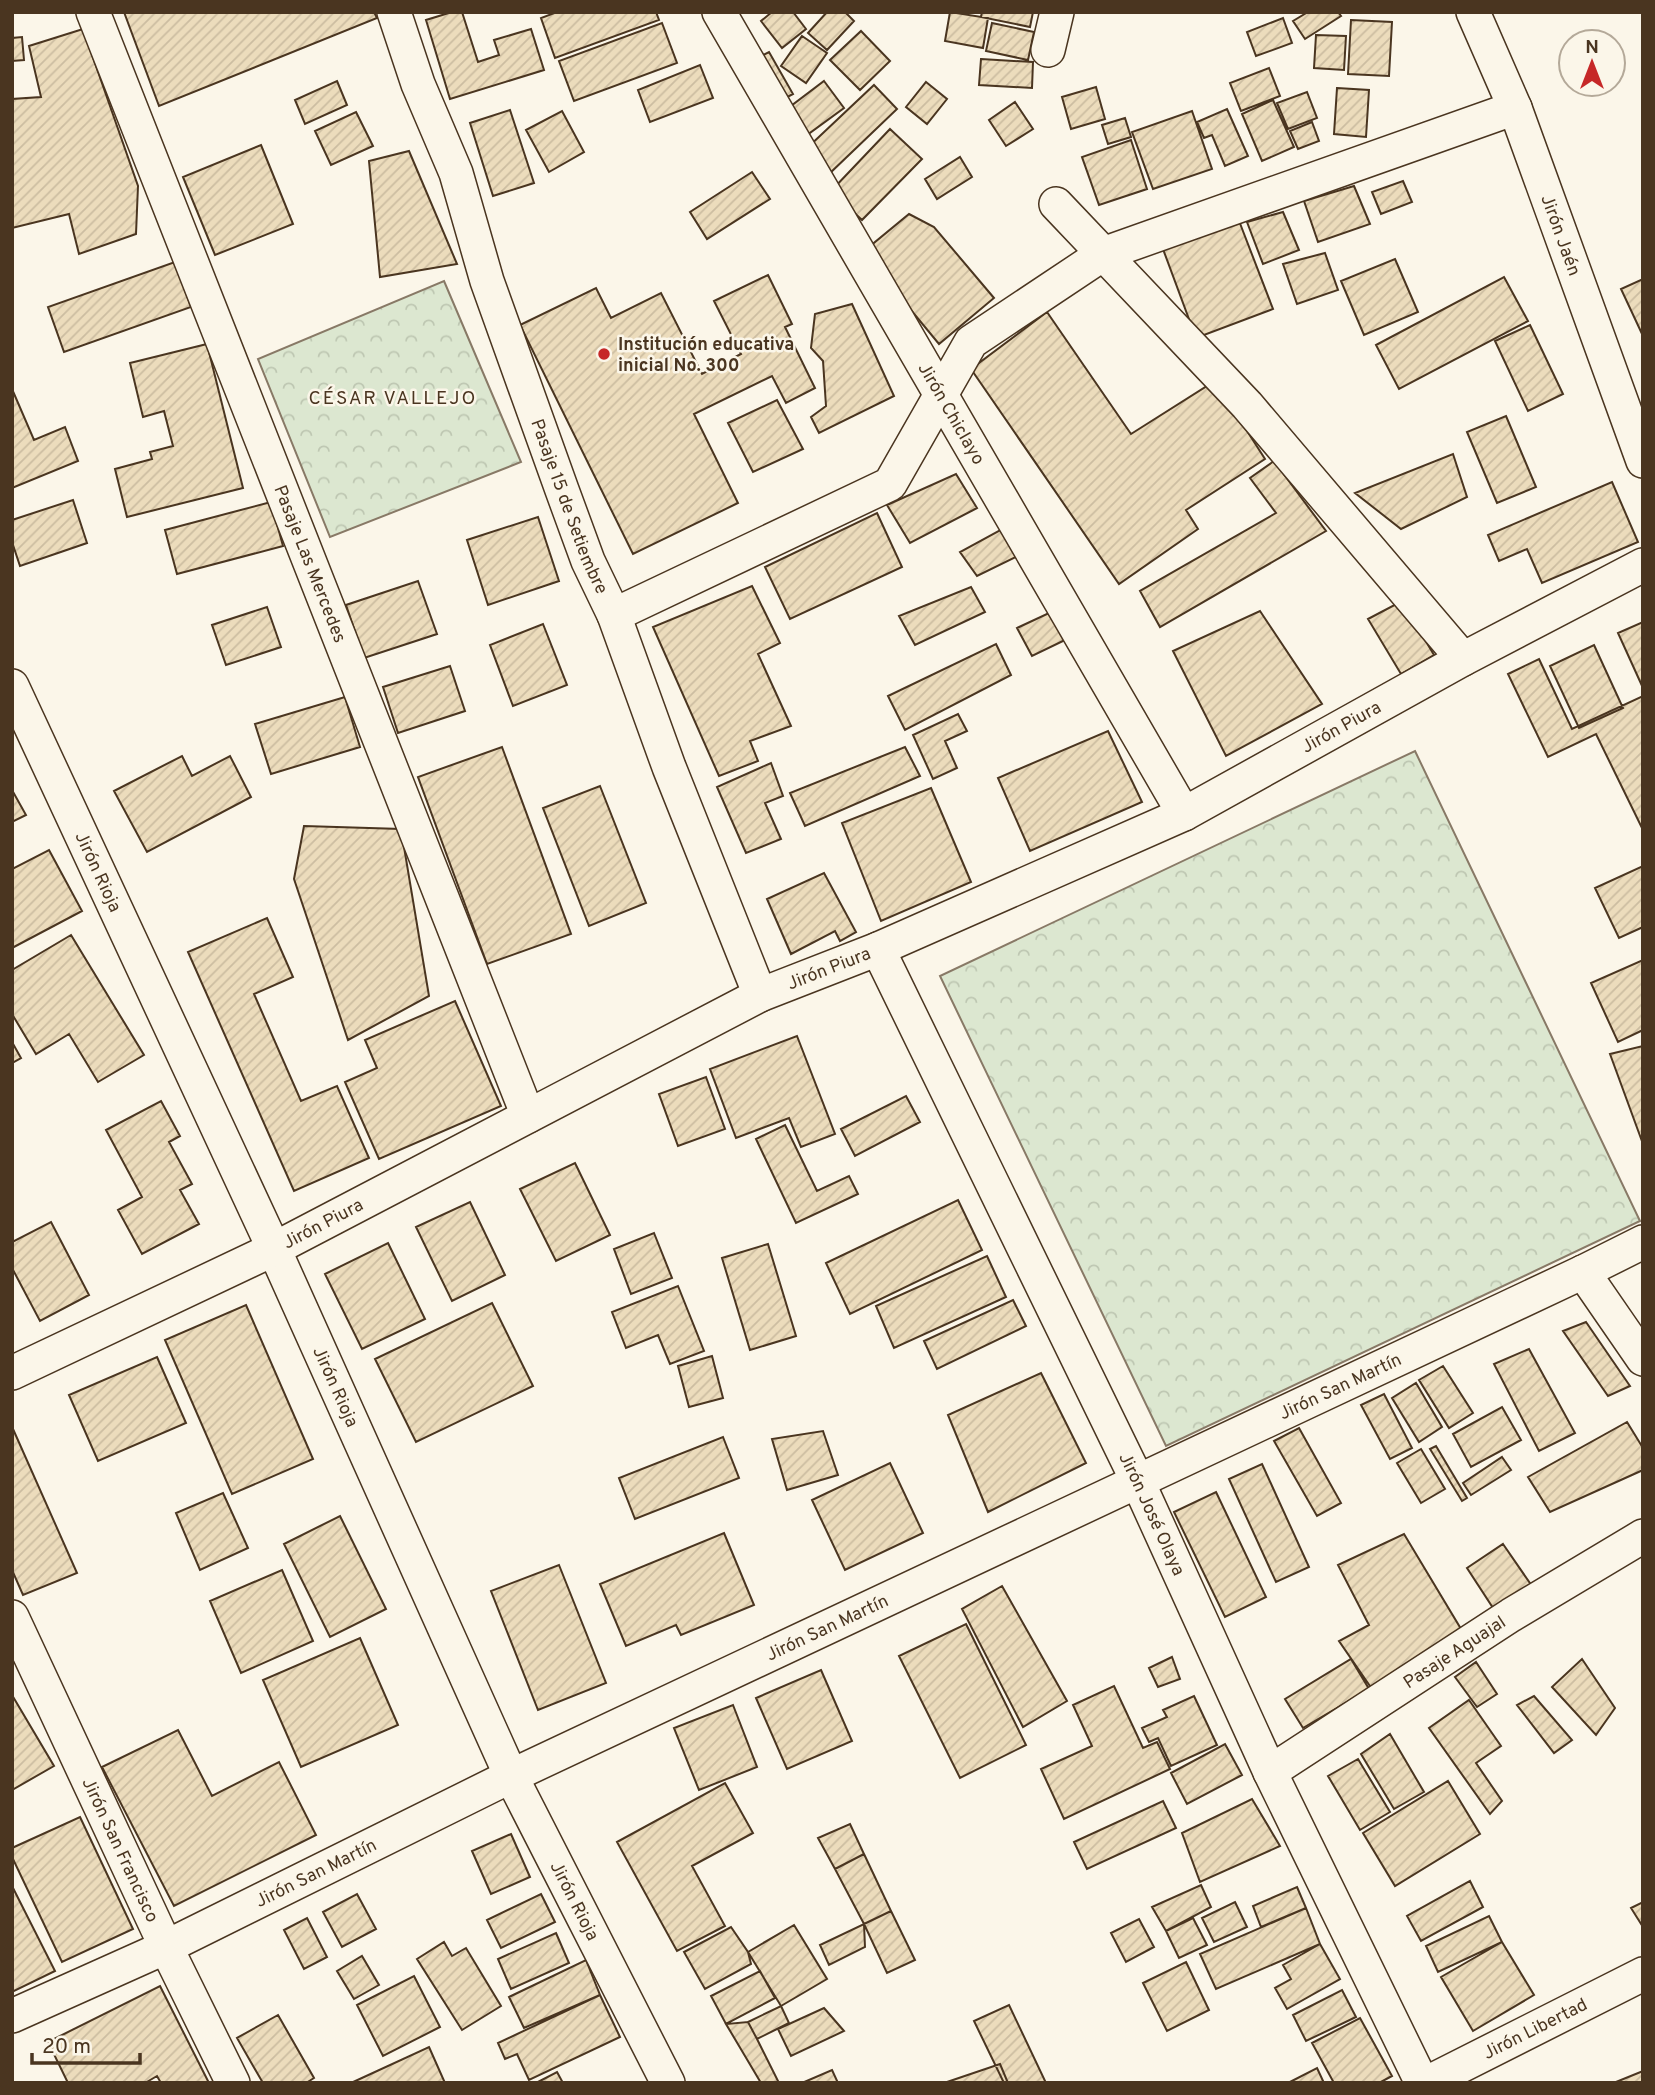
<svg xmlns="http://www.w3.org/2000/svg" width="1655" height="2095" font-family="Overpass,sans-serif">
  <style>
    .park { fill: url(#park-crowns); stroke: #887966; stroke-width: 2 }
    .building { fill: url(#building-hatch); stroke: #4a3520; stroke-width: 2 }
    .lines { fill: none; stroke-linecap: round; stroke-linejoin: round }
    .minor-casing { stroke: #4a3520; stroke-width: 36 }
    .minor { stroke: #fbf6e9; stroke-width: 33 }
    .poi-dot { fill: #c62828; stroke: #fbf6e9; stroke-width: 2.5 }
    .labels { text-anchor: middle; stroke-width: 5; stroke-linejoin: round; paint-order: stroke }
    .street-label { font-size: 18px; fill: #4a3520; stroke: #fbf6e9 }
    .poi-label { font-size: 18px; font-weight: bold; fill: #4a3520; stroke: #fbf6e9; text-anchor: start }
    .neighbourhood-label { font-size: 19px; letter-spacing: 2px; fill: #4a3520; stroke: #fbf6e9 }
  </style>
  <defs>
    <pattern id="park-crowns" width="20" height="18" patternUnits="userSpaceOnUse" patternTransform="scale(1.75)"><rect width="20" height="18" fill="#dce7d0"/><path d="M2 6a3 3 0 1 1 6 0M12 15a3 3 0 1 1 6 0" fill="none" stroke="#bec7b2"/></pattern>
    <pattern id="building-hatch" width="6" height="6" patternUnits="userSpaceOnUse" patternTransform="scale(1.75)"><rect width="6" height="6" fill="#ecdcbc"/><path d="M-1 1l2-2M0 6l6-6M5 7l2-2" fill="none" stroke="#ccbda1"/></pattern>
  </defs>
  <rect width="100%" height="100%" fill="#fbf6e9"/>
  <!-- park -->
  <path class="park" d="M444 281 521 462 330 537 258 359Z
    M1415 751 1640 1221 1166 1446 940 976Z"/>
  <!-- building -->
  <path class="building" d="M124 12H374L377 18 159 106Z
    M452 12H462L478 62 499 55 494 40 531 29 544 70 450 99 426 20Z
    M557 12H656L659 20 555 58 541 18Z
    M772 12H793L806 29 782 48 761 21Z
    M827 12H845L854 21 827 50 808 33Z
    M950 12 988 18 983 48 945 41Z
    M982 12H1033L1030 27 981 17Z
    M1308 12H1338L1341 16 1305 39 1293 21Z
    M1283 18 1292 43 1256 56 1247 32Z
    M1351 20 1392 22 1389 76 1348 74Z
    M662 23 677 63 574 101 559 61Z
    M992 23 1034 32 1028 60 986 51Z
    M83 29 138 186 136 234 79 254 69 214 12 228V99L41 97 29 46Z
    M861 31 890 61 860 90 830 60Z
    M1316 35 1346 36 1344 70 1314 68Z
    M802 36 827 53 806 83 781 66Z
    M22 37 24 60 12 61V38Z
    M769 52 793 94 776 103 752 61Z
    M981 59 1033 62 1032 88 979 85Z
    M700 65 713 98 650 122 638 90Z
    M1269 68 1280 96 1241 111 1230 83Z
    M337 81 347 105 305 124 295 100Z
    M824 81 844 108 807 135 787 109Z
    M926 82 947 99 927 124 906 107Z
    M874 85 897 109 829 174 805 150Z
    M1096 87 1105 119 1071 129 1062 97Z
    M1337 88 1369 90 1366 137 1334 134Z
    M1307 92 1317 118 1288 129 1277 103Z
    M1273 100 1294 147 1262 161 1242 114Z
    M1015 102 1033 129 1006 146 989 120Z
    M1227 109 1248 156 1225 166 1212 135 1204 138 1197 122Z
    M510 110 534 183 493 196 470 123Z
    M562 111 584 152 549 172 526 130Z
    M1192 111 1212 169 1153 189 1132 132Z
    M356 112 373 146 331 165 315 131Z
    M1125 118 1131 137 1108 144 1102 125Z
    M1312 122 1319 141 1298 149 1290 131Z
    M890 129 922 159 862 220 831 191Z
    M1131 140 1147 189 1099 205 1082 157Z
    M261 145 293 224 215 255 183 177Z
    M409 151 457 264 380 277 369 161Z
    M960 157 972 177 937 199 925 179Z
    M752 172 770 199 707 239 690 212Z
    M1403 181 1412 202 1381 214 1372 192Z
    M1354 186 1370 224 1318 242 1304 201Z
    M1283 212 1299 250 1263 264 1247 222Z
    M1236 213 1273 309 1196 338 1160 241Z
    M909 214 934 227 994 298 939 344 863 252Z
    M1325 253 1338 290 1297 304 1283 264Z
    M1395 259 1418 312 1364 335 1341 281Z
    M175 262 191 307 64 352 48 307Z
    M768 275 792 324 785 327 815 388 786 403 772 376 694 414 738 503 633 554 520 325 596 288 611 318 661 293 702 374 741 354 714 301Z
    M1504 277 1528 321 1399 389 1376 345Z
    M1643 279V336L1621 289Z
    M852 304 894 396 819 433 811 417 826 406 823 361 811 348 815 314Z
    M1047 312 1131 434 1215 381 1265 459 1186 510 1198 529 1119 584 971 369Z
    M1530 325 1563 394 1528 411 1495 341Z
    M207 344 243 488 127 517 115 469 152 459 150 452 173 446 164 411 143 417 130 363Z
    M12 389 34 440 65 427 78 461 12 488Z
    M777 400 803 449 753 472 728 423Z
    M1506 416 1536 487 1497 503 1467 432Z
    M1453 454 1467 497 1401 529 1355 493Z
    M1274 461 1326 531 1160 627 1140 591 1276 513 1250 478Z
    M956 474 977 508 910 543 887 505Z
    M1612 482 1638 542 1542 583 1527 549 1499 561 1488 535Z
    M73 500 87 543 20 566 12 542V520Z
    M271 502 283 546 177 574 165 530Z
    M877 513 902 567 790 619 765 567Z
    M538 517 559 581 488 605 467 540Z
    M1004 528 1018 556 977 576 960 552Z
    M418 581 437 634 364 658 346 605Z
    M752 586 780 643 758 654 791 726 750 741 758 761 719 776 653 627Z
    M971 587 985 612 915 645 899 616Z
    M1402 601 1434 655 1401 674 1368 619Z
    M267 607 281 647 226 665 212 625Z
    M1260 611 1322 704 1226 756 1173 651Z
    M1049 613 1065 640 1032 656 1017 628Z
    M1643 622V688L1618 633Z
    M543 624 567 685 513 706 490 645Z
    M996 644 1011 675 905 730 888 696Z
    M1594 645 1623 708 1579 728 1550 666Z
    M1539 659 1572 729 1643 696V830L1596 734 1548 757 1508 674Z
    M450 666 465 711 398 733 383 687Z
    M345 697 360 747 271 774 255 724Z
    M958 714 967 731 945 741 957 768 933 779 913 735Z
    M1108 731 1142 802 1030 851 998 778Z
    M502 747 571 934 487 964 418 777Z
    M905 747 920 776 805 826 790 793Z
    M182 756 192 776 230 756 251 797 147 852 114 791Z
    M771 763 783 796 765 803 781 839 746 853 717 787Z
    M600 786 646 903 589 926 543 808Z
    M931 788 971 882 881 921 842 823Z
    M12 790 26 815 12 822Z
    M304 826 401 829 429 996 348 1040 294 879Z
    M49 850 82 911 12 948V869Z
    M1643 866V927L1619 938 1595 888Z
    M824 873 856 932 840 941 835 931 791 954 767 899Z
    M267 918 293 977 254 994 301 1101 337 1086 369 1158 294 1191 188 952Z
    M71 935 144 1055 98 1082 69 1034 36 1054 12 1014V970Z
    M1643 960V1030L1618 1042 1591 983Z
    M455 1001 501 1106 379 1159 345 1082 377 1068 365 1040Z
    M797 1036 835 1134 801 1147 789 1118 736 1138 710 1069Z
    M12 1042 21 1058 12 1063Z
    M1643 1046V1144L1610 1054Z
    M706 1077 725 1129 678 1146 659 1094Z
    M906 1096 920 1122 855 1156 841 1129Z
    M161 1101 180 1136 169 1142 192 1184 180 1190 199 1224 142 1254 118 1210 142 1197 106 1130Z
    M785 1125 817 1191 849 1176 858 1194 796 1223 756 1139Z
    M575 1163 610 1235 556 1261 520 1189Z
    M958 1200 982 1250 850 1314 826 1263Z
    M470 1202 505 1275 452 1301 416 1227Z
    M51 1222 89 1295 40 1321 12 1268V1242Z
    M654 1233 672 1278 631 1294 614 1249Z
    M388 1243 425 1319 362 1349 325 1274Z
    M768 1244 796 1336 750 1350 722 1258Z
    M987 1256 1006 1297 894 1348 876 1306Z
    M678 1286 704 1351 670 1364 658 1335 626 1348 612 1312Z
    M1013 1300 1026 1326 937 1369 924 1341Z
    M492 1303 533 1386 416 1442 375 1359Z
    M246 1305 313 1459 232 1494 165 1340Z
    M1586 1322 1630 1386 1608 1396 1563 1331Z
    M1529 1349 1575 1433 1539 1451 1494 1364Z
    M712 1356 723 1398 689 1407 678 1366Z
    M157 1357 186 1423 98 1461 69 1395Z
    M1443 1366 1473 1413 1449 1428 1419 1380Z
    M1041 1373 1086 1463 988 1512 948 1415Z
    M1416 1383 1442 1427 1419 1442 1392 1398Z
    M1384 1394 1412 1448 1390 1459 1361 1405Z
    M1502 1407 1521 1440 1471 1467 1453 1434Z
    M1627 1422 1643 1448V1470L1550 1512 1528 1477Z
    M1299 1428 1341 1503 1317 1516 1274 1441Z
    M13 1429 77 1573 23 1595 12 1570Z
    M823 1431 838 1475 787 1490 772 1439Z
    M723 1437 739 1478 635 1519 619 1478Z
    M1436 1446 1467 1498 1462 1501 1430 1449Z
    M1421 1449 1445 1489 1421 1503 1397 1463Z
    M1502 1457 1511 1470 1471 1495 1463 1483Z
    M890 1463 923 1533 845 1570 812 1500Z
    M1262 1464 1309 1567 1276 1582 1229 1479Z
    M1216 1492 1266 1597 1225 1617 1174 1512Z
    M223 1493 248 1548 200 1570 176 1513Z
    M340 1516 386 1609 330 1637 284 1544Z
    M724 1533 754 1605 681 1635 676 1625 626 1646 600 1584Z
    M1404 1534 1464 1634 1372 1689 1339 1641 1369 1625 1338 1565Z
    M1503 1544 1534 1589 1497 1614 1467 1568Z
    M559 1565 606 1683 538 1710 491 1591Z
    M282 1570 313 1641 241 1673 210 1601Z
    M1002 1586 1067 1701 1023 1727 962 1609Z
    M966 1624 1026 1745 960 1778 899 1656Z
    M360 1638 398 1725 301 1767 263 1680Z
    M1172 1657 1180 1679 1158 1687 1149 1668Z
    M1351 1659 1369 1689 1303 1728 1285 1699Z
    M1582 1659 1615 1708 1596 1735 1552 1687Z
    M1476 1662 1497 1694 1477 1707 1455 1677Z
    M821 1670 852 1741 787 1769 756 1698Z
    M1114 1686 1143 1748 1157 1742 1170 1769 1064 1819 1041 1769 1092 1746 1073 1705Z
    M12 1695 54 1766 12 1790Z
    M1194 1696 1217 1745 1171 1766 1158 1738 1149 1742 1142 1728 1167 1717 1163 1710Z
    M1534 1696 1572 1740 1554 1753 1517 1705Z
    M1469 1700 1501 1746 1476 1763 1502 1801 1490 1814 1429 1728Z
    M733 1705 757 1767 699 1790 674 1728Z
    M178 1730 212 1796 279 1762 316 1835 174 1906 102 1767Z
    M1390 1734 1424 1792 1394 1809 1361 1754Z
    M1225 1744 1242 1775 1187 1804 1171 1773Z
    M1358 1759 1390 1812 1360 1830 1328 1776Z
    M1448 1781 1480 1834 1395 1886 1363 1833Z
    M725 1783 753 1833 692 1866 725 1926 677 1951 617 1842Z
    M1252 1799 1280 1846 1200 1882 1182 1833Z
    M1163 1801 1176 1828 1087 1869 1074 1842Z
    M80 1817 133 1929 62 1962 12 1857V1848Z
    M850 1824 864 1854 835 1869 818 1838Z
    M511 1834 530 1877 491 1894 472 1851Z
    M864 1854 891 1911 864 1924 835 1869Z
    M1470 1881 1483 1907 1421 1941 1407 1916Z
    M1201 1885 1211 1907 1166 1931 1152 1907Z
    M12 1886 55 1971 12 1992Z
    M1297 1887 1306 1908 1261 1927 1253 1906Z
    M357 1894 376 1929 342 1947 323 1912Z
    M541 1894 555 1922 501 1948 487 1920Z
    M1235 1902 1247 1927 1214 1942 1202 1918Z
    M1643 1902V1927L1631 1908Z
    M1306 1908 1320 1944 1216 1989 1200 1954Z
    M891 1911 915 1960 887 1973 864 1924Z
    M1489 1916 1502 1942 1438 1972 1426 1946Z
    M307 1918 327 1957 304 1969 284 1930Z
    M1193 1918 1207 1945 1179 1958 1166 1931Z
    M1139 1919 1154 1947 1126 1962 1111 1933Z
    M864 1924 865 1947 829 1965 820 1945Z
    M794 1925 827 1979 781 2006 748 1952Z
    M731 1927 748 1952 751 1964 705 1989 684 1952Z
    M556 1933 569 1963 511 1989 498 1959Z
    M444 1942 452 1956 466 1948 501 2006 462 2030 417 1959Z
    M1502 1942 1534 1995 1473 2031 1441 1977Z
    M1320 1944 1340 1979 1287 2009 1275 1988 1291 1979 1283 1965Z
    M362 1956 379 1985 354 1999 337 1971Z
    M586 1960 600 1995 524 2028 509 1997Z
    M1186 1962 1209 2010 1167 2031 1143 1983Z
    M760 1971 775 1998 726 2024 711 1996Z
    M414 1976 440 2027 383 2056 357 2005Z
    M160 1986 209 2083H161L157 2076 145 2083H68L48 2042Z
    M1342 1990 1356 2017 1306 2041 1293 2015Z
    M600 1995 620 2037 529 2080 517 2054 505 2059 498 2043Z
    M1009 2005 1046 2083H1004L974 2021Z
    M781 2006 789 2023 757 2039 748 2022Z
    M824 2008 844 2031 791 2056 778 2029Z
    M278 2015 314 2078 306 2083H263L237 2038Z
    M1360 2018 1392 2076 1379 2083H1334L1312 2043Z
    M748 2022 757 2039 779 2083H761L726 2024Z
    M429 2047 445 2083H351Z
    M1000 2064 1008 2083 947 2082Z
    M1317 2068 1324 2083H1288Z
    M832 2070 838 2083H802Z
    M1643 2071V2083L1616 2082Z
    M557 2072 563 2083H536Z"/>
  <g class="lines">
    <defs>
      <g id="minor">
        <path id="s1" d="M93 12 528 1116"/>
        <path id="s2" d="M394 12 418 84 456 173 487 281 562 490 588 561 614 615 669 767 760 995"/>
        <path id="s3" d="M719 12 1184 814"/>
        <path id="s4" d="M1473 12 1515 108 1643 461"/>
        <path d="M1048 50 1057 12"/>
        <path d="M1056 204 1247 405 1463 659"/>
        <path d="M614 615 890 484 971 342 1103 254 1515 108"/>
        <path id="s5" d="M12 686 274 1249 511 1776 668 2083"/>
        <path id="s6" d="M878 949 1138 1482 1270 1772 1422 2083"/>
        <path d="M1583 1272 1643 1359"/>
        <path id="s7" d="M12 1373 274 1249 760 995 878 949 1184 814 1463 659 1643 565"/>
        <path id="s8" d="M12 1617 166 1947 233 2083"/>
        <path id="s9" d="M1270 1772 1511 1615 1643 1536"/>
        <path id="s10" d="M12 2016 166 1947 511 1776 1583 1272 1643 1242"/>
        <path id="s11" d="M1427 2083 1643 1974"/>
      </g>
    </defs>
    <!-- minor casing -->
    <use href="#minor" class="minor-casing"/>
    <!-- minor -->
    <use href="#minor" class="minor"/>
  </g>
  <!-- markers -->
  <circle class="poi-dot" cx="604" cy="354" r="7"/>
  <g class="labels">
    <!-- street labels -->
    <g class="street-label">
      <text dy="6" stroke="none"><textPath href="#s4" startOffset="240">Jirón Jaén</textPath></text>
      <text dy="6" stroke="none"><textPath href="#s3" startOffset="464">Jirón Chiclayo</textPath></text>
      <text dy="6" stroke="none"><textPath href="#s2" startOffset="525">Pasaje 15 de Setiembre</textPath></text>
      <text dy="6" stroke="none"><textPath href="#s1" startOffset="593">Pasaje Las Mercedes</textPath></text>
      <text dy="6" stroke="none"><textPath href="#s7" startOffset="1479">Jirón Piura</textPath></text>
      <text dy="6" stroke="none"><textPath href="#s5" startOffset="205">Jirón Rioja</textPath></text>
      <text dy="6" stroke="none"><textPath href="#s7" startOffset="912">Jirón Piura</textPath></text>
      <text dy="6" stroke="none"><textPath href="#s7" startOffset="345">Jirón Piura</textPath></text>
      <text dy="6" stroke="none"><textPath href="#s5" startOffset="772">Jirón Rioja</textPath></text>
      <text dy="6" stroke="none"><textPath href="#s10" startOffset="1470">Jirón San Martín</textPath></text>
      <text dy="6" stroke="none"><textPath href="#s6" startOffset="628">Jirón José Olaya</textPath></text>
      <text dy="6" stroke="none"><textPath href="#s10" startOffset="903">Jirón San Martín</textPath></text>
      <text dy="6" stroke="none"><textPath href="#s9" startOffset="220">Pasaje Aguajal</textPath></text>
      <text dy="6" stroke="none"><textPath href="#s8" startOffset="257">Jirón San Francisco</textPath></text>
      <text dy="6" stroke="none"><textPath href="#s10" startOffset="336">Jirón San Martín</textPath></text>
      <text dy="6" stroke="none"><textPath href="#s5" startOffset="1339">Jirón Rioja</textPath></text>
      <text dy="6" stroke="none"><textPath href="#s11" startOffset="121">Jirón Libertad</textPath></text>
    </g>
    <!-- poi labels -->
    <g class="poi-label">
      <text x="618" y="350">Institución educativa<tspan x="618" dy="21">inicial No. 300</tspan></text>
    </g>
    <!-- neighbourhood labels -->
    <g class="neighbourhood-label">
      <text x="393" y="404">CÉSAR VALLEJO</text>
    </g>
  </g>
  <!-- border -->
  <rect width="1655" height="2095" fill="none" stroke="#4a3520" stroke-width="28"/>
  <!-- north arrow -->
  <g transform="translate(1592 63)"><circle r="33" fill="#fbf6e9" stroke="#b4a999" stroke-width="2"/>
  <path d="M0-5L12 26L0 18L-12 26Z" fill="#c62828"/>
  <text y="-10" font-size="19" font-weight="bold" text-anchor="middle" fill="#4a3520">N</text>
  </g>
  <!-- scale -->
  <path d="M32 2053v10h108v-10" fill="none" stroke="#4a3520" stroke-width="3.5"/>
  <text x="42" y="2053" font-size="21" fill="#4a3520" stroke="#fbf6e9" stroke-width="5" paint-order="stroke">20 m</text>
</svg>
